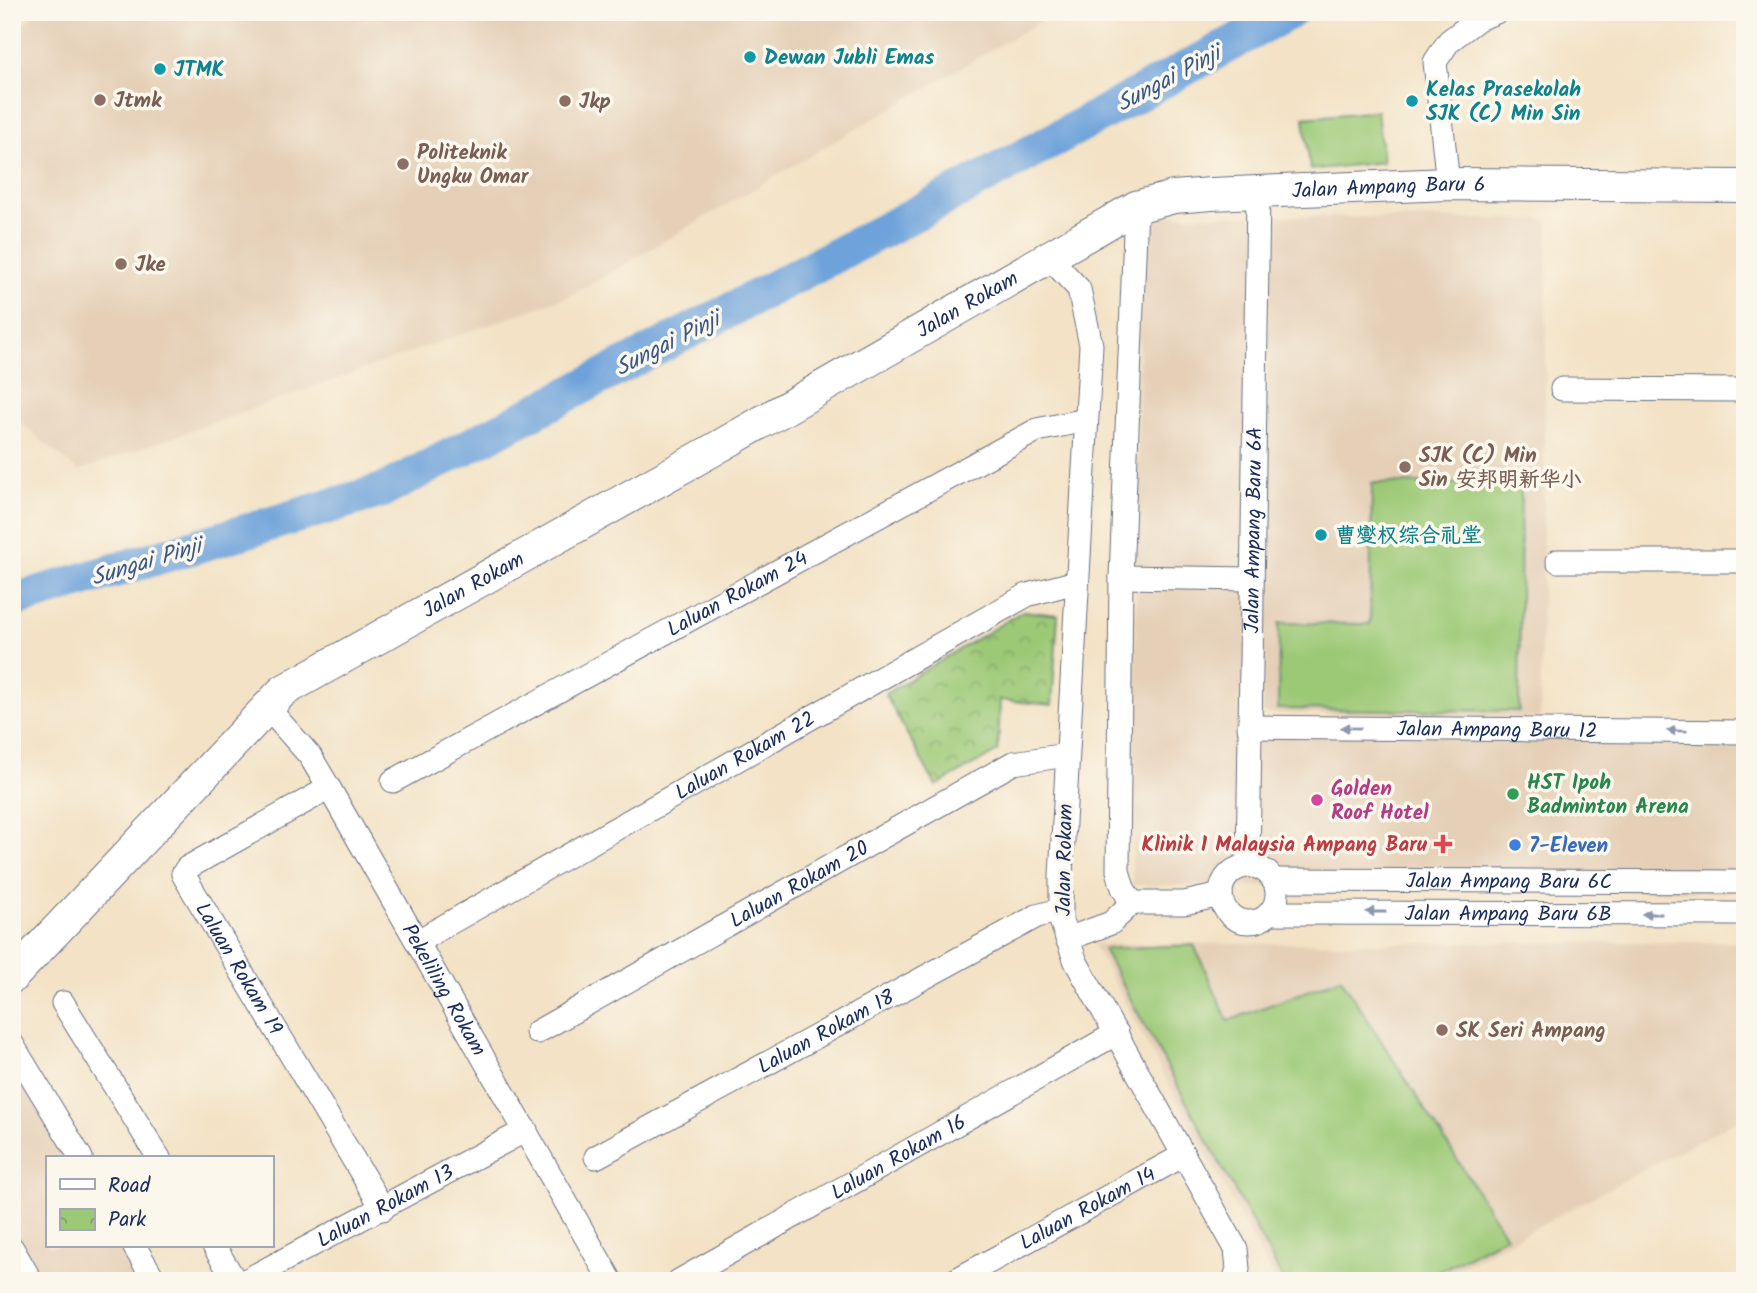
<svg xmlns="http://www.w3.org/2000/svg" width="1757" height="1293" font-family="Kalam,'LXGW WenKai TC',sans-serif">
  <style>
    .built { fill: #e5d0b7 }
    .park { fill: url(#park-crowns); stroke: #5c7c6a; stroke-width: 2 }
    .garden { fill: #9cc976; stroke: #5c7c6a; stroke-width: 2 }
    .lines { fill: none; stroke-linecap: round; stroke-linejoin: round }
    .river { stroke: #6da2da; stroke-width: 35 }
    .street-casing { stroke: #676e82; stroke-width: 25 }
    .secondary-casing { stroke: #676e82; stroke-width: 34 }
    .street { stroke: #fff; stroke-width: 23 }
    .secondary { stroke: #fff; stroke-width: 32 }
    .oneway { fill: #8d97ae }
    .culture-dot { fill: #0f9aa8; stroke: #fbf7ec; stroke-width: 2.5 }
    .education-dot { fill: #8d6e63; stroke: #fbf7ec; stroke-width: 2.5 }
    .leisure-dot { fill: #2e9e5b; stroke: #fbf7ec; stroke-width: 2.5 }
    .hotel-dot { fill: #d1479c; stroke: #fbf7ec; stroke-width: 2.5 }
    .health-dot { fill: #e0444e; stroke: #fbf7ec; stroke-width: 2.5 }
    .shop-dot { fill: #3f7fe0; stroke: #fbf7ec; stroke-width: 2.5 }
    .labels { text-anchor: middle; stroke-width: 7; stroke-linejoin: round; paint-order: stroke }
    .culture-label { font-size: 21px; font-weight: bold; fill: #0d838f; stroke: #fbf7ec; text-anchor: start }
    .education-label { font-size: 21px; font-weight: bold; fill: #785e54; stroke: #fbf7ec; text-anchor: start }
    .street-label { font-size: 21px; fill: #1b2f5e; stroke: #fbf7ec }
    .leisure-label { font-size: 21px; font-weight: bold; fill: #27864d; stroke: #fbf7ec; text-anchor: start }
    .hotel-label { font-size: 21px; font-weight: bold; fill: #b23c85; stroke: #fbf7ec; text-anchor: start }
    .health-label { font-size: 21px; font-weight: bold; fill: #be3a42; stroke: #fbf7ec; text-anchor: end }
    .shop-label { font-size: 21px; font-weight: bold; fill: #366cbe; stroke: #fbf7ec; text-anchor: start }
    .water-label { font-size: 23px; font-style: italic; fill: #385789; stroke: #fbf7ec }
  </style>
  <defs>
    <pattern id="park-crowns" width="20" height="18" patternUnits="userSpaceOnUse" patternTransform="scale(1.75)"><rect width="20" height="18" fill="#9cc976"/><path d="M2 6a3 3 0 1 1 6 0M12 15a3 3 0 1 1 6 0" fill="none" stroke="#7ea464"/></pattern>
  </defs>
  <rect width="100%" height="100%" fill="#fbf7ec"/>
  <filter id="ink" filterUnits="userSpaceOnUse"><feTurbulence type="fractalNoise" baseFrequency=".0143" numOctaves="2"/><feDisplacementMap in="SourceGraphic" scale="14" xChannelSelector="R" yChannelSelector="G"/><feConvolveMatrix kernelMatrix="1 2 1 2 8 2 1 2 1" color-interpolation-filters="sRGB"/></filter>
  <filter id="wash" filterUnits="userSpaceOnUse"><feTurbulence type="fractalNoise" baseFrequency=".00686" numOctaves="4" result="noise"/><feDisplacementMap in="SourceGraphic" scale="28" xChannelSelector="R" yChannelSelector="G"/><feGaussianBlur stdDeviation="1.57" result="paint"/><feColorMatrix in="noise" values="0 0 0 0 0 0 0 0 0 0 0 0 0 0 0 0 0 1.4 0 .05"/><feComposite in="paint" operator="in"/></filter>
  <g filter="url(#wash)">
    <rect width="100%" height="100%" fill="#f3e2c5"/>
    <!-- built -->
    <path class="built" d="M38 12H1056L572 295 78 471 12 415V33Z
      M1141 215 1259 216 1253 720 1745 726V892L1132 885Z
      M1270 216 1548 220 1540 718 1262 713Z
      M1745 942V1116L1435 1281H1275L1093 944Z
      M12 1043 83 1158H47V1246H137L158 1281H12Z"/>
    <!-- park -->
    <path class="park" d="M1023 611 1058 615 1052 705 1000 700 998 751 936 786 885 694Z"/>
    <!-- garden -->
    <path class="garden" d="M1377 111 1383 162 1310 170 1304 118Z
      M1372 483 1521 484 1519 711 1278 709 1279 623 1370 624Z
      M1194 945 1228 1021 1341 978 1506 1236 1421 1281H1284L1103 949Z"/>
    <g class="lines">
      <!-- river -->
      <path class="river" d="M12 601 384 490 961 190 1290 12"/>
    </g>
  </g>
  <g filter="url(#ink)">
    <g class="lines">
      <defs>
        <g id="street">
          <path d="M1448 184 1435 62 1449 41 1478 19 1496 12"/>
          <path d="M1136 207 1121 577 1118 871 1123 888 1132 903H1184L1221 895"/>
          <path d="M1048 256 1079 289 1091 345 1061 875V921L1076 962 1236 1249 1238 1269 1234 1281"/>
          <path d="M1562 389 1745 390"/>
          <path d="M1558 561H1745"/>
          <path d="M1121 577 1251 579"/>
          <path id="s1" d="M266 706 310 756 329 788 611 1281"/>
          <path id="s2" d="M1249 727 1745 732"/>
          <path id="s3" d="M393 781 1037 430 1086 420"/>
          <path id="s4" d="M329 788 187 868 183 874 383 1209"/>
          <path id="s5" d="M1248 866 1258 194"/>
          <circle cx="1249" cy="894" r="28"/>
          <path id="s6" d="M1273 880 1745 882"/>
          <path id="s7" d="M1270 913 1745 914"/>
          <path d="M1067 939 1111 923 1132 903"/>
          <path id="s8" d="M418 941 1027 595 1076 582"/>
          <path d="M63 1003 159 1158"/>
          <path id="s9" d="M537 1032 1013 763 1067 755"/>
          <path d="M12 1044 81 1158"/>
          <path id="s10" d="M596 1157 1037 916 1060 910"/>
          <path d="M134 1246 155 1281"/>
          <path d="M214 1246 235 1281"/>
          <path d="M12 1248 31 1281"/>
          <path id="s11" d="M245 1281 526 1130"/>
          <path id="s12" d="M679 1281 1117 1033"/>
          <path id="s13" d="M954 1281 1184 1155"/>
        </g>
        <g id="secondary">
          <path id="s14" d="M12 977 283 691 713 450 1136 207 1174 197 1211 194 1448 184 1745 186"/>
        </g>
      </defs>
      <!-- street casing -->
      <use href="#street" class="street-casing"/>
      <!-- secondary casing -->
      <use href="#secondary" class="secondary-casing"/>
      <!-- street -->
      <use href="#street" class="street"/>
      <!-- secondary -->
      <use href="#secondary" class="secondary"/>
    </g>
    <!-- one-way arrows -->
    <defs><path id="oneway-solid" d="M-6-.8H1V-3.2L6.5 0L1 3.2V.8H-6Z" transform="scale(1.75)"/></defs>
    <g class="oneway">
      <use href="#oneway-solid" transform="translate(1351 728) rotate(-179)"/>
      <use href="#oneway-solid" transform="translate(1677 731) rotate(-179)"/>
      <use href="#oneway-solid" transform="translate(1376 912) rotate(-180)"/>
      <use href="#oneway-solid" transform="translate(1652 914) rotate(-180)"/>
    </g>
  </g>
  <!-- markers -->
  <g class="culture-dot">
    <circle cx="750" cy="57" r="7"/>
    <circle cx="160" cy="69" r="7"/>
    <circle cx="1412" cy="101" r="7"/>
    <circle cx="1321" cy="535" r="7"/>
  </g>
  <g class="education-dot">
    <circle cx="100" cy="100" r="7"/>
    <circle cx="565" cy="101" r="7"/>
    <circle cx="403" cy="164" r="7"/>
    <circle cx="121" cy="264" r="7"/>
    <circle cx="1405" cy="467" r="7"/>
    <circle cx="1442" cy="1030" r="7"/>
  </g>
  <circle class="leisure-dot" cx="1513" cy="794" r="7"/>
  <circle class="hotel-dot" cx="1317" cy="800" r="7"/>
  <path class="health-dot" d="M1439.5 833.5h7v7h7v7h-7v7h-7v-7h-7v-7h7z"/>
  <circle class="shop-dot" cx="1515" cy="845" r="7"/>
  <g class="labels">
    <!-- culture labels -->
    <g class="culture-label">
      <text x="764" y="64">Dewan Jubli Emas</text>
      <text x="174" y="76">JTMK</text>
      <text x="1426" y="96">Kelas Prasekolah<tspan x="1426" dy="24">SJK (C) Min Sin</tspan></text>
      <text x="1335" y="542">曹燮权综合礼堂</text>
    </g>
    <!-- education labels -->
    <g class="education-label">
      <text x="114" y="107">Jtmk</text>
      <text x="579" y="108">Jkp</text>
      <text x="417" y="159">Politeknik<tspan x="417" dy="24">Ungku Omar</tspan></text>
      <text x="135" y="271">Jke</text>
      <text x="1419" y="462">SJK (C) Min<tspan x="1419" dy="24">Sin 安邦明新华小</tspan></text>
      <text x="1456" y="1037">SK Seri Ampang</text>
    </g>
    <!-- street labels -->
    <g class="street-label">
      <text dy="7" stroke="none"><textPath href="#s14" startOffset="1629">Jalan Ampang Baru 6</textPath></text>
      <text dy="7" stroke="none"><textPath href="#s14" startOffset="1180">Jalan Rokam</textPath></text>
      <text dy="7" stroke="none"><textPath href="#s5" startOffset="336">Jalan Ampang Baru 6A</textPath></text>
      <text dy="7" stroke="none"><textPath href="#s14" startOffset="612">Jalan Rokam</textPath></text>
      <text dy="7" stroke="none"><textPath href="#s3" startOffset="392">Laluan Rokam 24</textPath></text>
      <text dy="7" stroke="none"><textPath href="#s2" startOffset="248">Jalan Ampang Baru 12</textPath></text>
      <text dy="7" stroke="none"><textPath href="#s8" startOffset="376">Laluan Rokam 22</textPath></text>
      <text transform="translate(1064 860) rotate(-89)" y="7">Jalan Rokam</text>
      <text dy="7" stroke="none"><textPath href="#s6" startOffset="236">Jalan Ampang Baru 6C</textPath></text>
      <text dy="7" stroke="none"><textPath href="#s9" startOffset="301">Laluan Rokam 20</textPath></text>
      <text dy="7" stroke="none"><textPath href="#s7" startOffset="238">Jalan Ampang Baru 6B</textPath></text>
      <text dy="7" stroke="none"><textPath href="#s4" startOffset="280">Laluan Rokam 19</textPath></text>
      <text dy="7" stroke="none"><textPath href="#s1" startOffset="336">Pekeliling Rokam</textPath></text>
      <text dy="7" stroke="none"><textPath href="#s10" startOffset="262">Laluan Rokam 18</textPath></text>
      <text dy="7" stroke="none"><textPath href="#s12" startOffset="252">Laluan Rokam 16</textPath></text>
      <text dy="7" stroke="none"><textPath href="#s11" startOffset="159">Laluan Rokam 13</textPath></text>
      <text dy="7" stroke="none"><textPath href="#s13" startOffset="152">Laluan Rokam 14</textPath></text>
    </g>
    <!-- leisure labels -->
    <g class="leisure-label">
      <text x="1527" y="789">HST Ipoh<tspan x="1527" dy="24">Badminton Arena</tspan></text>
    </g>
    <!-- hotel labels -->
    <g class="hotel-label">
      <text x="1331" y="795">Golden<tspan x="1331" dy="24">Roof Hotel</tspan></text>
    </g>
    <!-- health labels -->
    <g class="health-label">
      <text x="1427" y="851">Klinik 1 Malaysia Ampang Baru</text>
    </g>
    <!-- shop labels -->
    <g class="shop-label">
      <text x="1529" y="852">7-Eleven</text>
    </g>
    <!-- water labels -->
    <g class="water-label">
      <text transform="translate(1168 78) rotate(-28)" y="8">Sungai Pinji</text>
      <text transform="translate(667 343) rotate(-27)" y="8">Sungai Pinji</text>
      <text transform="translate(146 561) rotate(-17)" y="8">Sungai Pinji</text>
    </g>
  </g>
  <!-- margin -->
  <rect width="1757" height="1293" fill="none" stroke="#fbf7ec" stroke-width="42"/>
  <!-- legend -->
  <rect x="46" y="1156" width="228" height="91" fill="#fbf7ec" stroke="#a1a7b3" stroke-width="2"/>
  <rect x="60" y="1179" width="35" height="10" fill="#ffffff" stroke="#a1a7b3" stroke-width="2"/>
  <text x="108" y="1192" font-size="21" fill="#1b2f5e">Road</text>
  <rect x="60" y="1209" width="35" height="21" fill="url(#park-crowns)" stroke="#a1a7b3" stroke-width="2"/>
  <text x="108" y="1226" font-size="21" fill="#1b2f5e">Park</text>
</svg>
